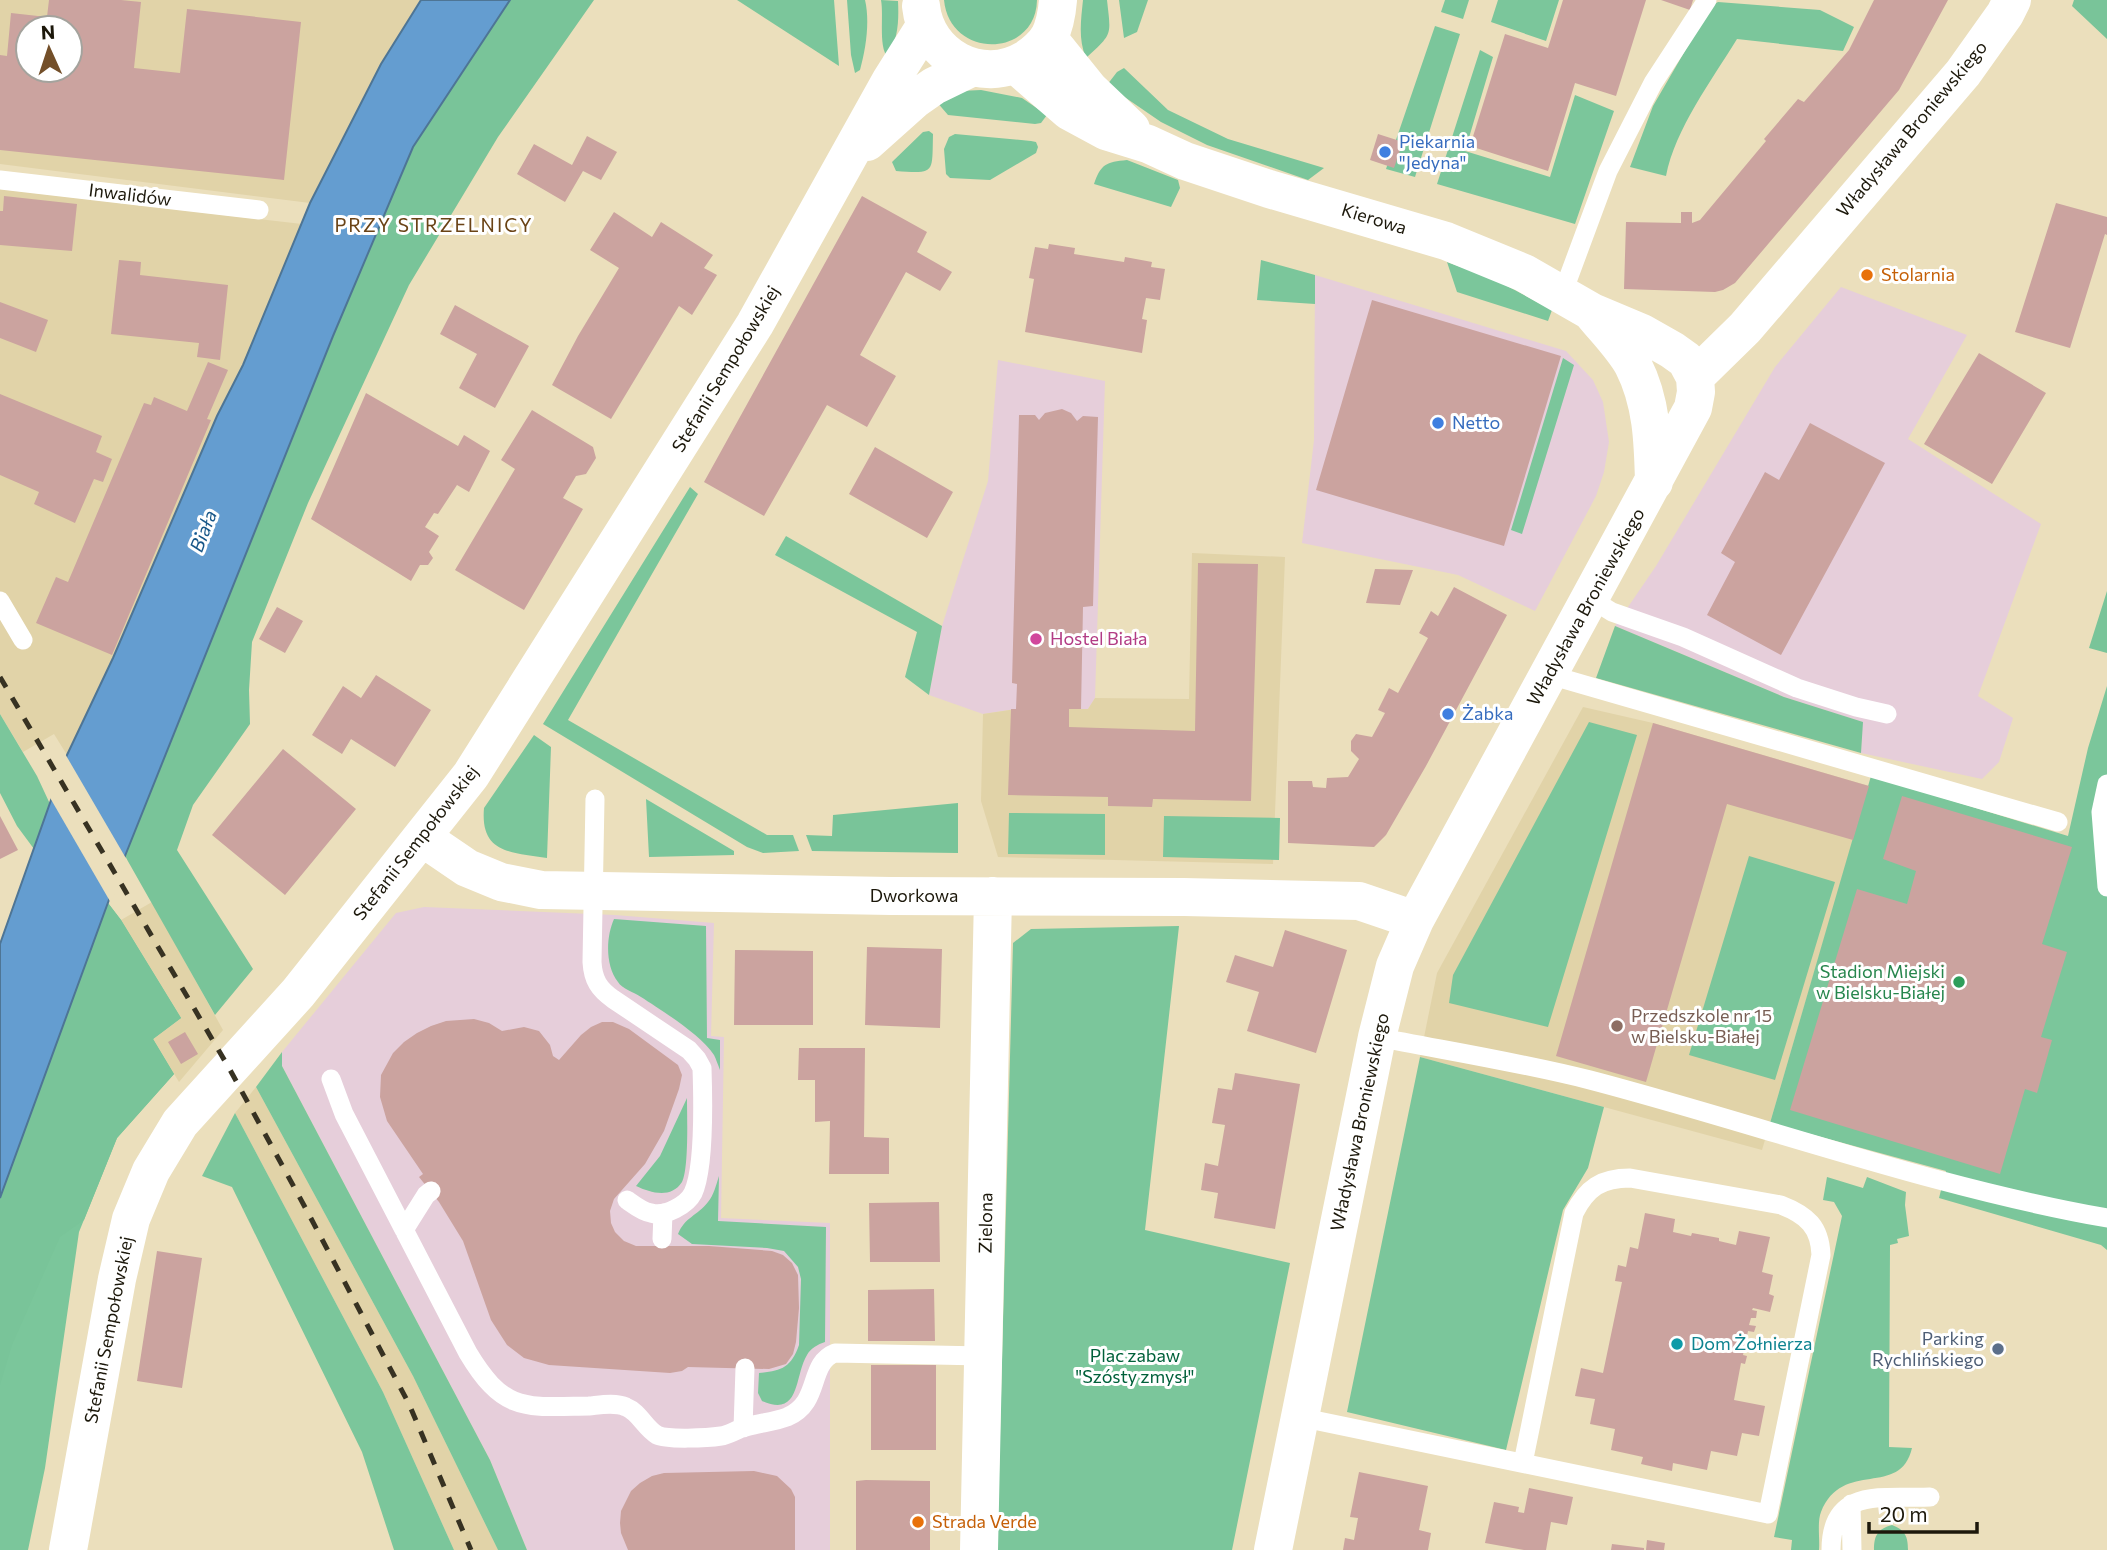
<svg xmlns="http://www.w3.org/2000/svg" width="2107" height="1550" font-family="Commissioner,sans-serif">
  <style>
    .commercial { fill: #e6ceda }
    .built { fill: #e1d3a8; fill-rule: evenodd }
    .green { fill: #7bc69b }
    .forest { fill: #79c499 }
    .water { fill: #649dd0; stroke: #4e7595; stroke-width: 2 }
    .pier { fill: #ebdfbc }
    .building { fill: #cba39f; fill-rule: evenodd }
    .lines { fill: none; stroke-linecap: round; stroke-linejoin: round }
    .service { stroke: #fff; stroke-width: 19 }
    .minor { stroke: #fff; stroke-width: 38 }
    .rail { stroke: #373222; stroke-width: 5; stroke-dasharray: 12 12; stroke-linecap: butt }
    .shop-dot { fill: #3f7fe0; stroke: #fff; stroke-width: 2.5 }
    .food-dot { fill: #e8710a; stroke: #fff; stroke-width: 2.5 }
    .hotel-dot { fill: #d1479c; stroke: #fff; stroke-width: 2.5 }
    .leisure-dot { fill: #2e9e5b; stroke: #fff; stroke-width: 2.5 }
    .education-dot { fill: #8d6e63; stroke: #fff; stroke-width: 2.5 }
    .culture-dot { fill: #0f9aa8; stroke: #fff; stroke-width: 2.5 }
    .service-dot { fill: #5c6f8a; stroke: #fff; stroke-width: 2.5 }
    .labels { text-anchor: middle; stroke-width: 6; stroke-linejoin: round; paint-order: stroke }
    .street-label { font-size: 18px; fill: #1c180b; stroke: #fff }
    .shop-label { font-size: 18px; fill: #366cbe; stroke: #fff; text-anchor: start }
    .food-label { font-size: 18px; fill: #c56008; stroke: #fff; text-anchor: start }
    .hotel-label { font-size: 18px; fill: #b23c85; stroke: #fff; text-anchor: start }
    .leisure-label { font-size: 18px; fill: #27864d; stroke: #fff; text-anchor: end }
    .education-label { font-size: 18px; fill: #785e54; stroke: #fff; text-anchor: start }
    .service-label { font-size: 18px; fill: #4e5e75; stroke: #fff; text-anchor: end }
    .culture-label { font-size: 18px; fill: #0d838f; stroke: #fff; text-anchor: start }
    .park-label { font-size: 18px; fill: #00603a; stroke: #fff }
    .neighbourhood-label { font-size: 19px; letter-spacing: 2px; fill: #6a4316; stroke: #fff }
    .water-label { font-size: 19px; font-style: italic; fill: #185788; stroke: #fff }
  </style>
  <rect width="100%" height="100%" fill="#ebdfbc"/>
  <!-- commercial -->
  <path class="commercial" d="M1315 275 1566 351 1593 380 1603 402 1609 442 1604 472 1596 496 1535 611 1458 575 1302 543 1314 440Z
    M1841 287 1967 335 1908 439 2041 524 1978 696 2013 718 1999 762 1982 779 1861 753 1862 722 1784 697 1615 626 1656 566 1775 367Z
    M998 360 1105 381 1095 698 1088 709H1016L983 714 929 695 942 626 988 481Z
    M424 907 615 915 714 923 711 1036 724 1037 721 1218 830 1223V1550H527L490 1460 282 1066V1052L396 913Z"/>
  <!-- built -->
  <path class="built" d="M0 0H421L381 64 310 203 0 164ZM28 28H70V70H28Z
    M0 189 302 224 243 365 217 416 113 658 67 755 54 734 23 752 0 714Z
    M1192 553 1285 557 1273 864 998 857 981 801 983 714 1016 709H1088L1095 698 1189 699Z
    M1583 707 1653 723 1869 786 1762 1150 1420 1057 1437 973Z
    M152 902 223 1030 179 1082 153 1039 181 1018 121 920Z
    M256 1087 413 1376 498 1550H454L383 1392 235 1113Z"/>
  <!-- green -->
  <path class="green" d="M737 0H834L839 66Z
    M847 0H865C870 21 866 49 860 70L855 73 851 55Z
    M881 0 898 1C899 22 898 38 888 57 878 48 884 15 881 0Z
    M944 0H1037C1036 58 950 60 944 0Z
    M1083 0H1107C1111 36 1113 33 1086 58 1078 39 1081 20 1083 0Z
    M1119 0H1148L1137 32 1124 38Z
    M1445 0H1469L1463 19 1441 12Z
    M1498 0H1559L1546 41 1491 22Z
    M1718 2 1820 10 1854 27 1843 51 1737 39C1712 80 1675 129 1666 176L1630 167 1653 106 1711 6Z
    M1435 26 1460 34 1415 177 1386 169Z
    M1480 50 1493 57 1465 151 1550 177 1575 95 1614 111 1575 224 1437 184Z
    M1124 68 1168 110 1228 139 1324 168 1308 180 1207 145 1161 122 1107 85 1117 72Z
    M981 90 1022 98 1047 115 1041 123 1035 124 948 115 936 101 960 91Z
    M929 131 933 134C932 173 936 174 896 171L892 162 923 132Z
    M955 134 1031 141 1036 142 1038 147 1036 153 990 180 950 178 946 174 944 149 949 137Z
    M1127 160 1178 180 1180 188 1171 207 1094 184C1101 164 1106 162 1127 160Z
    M1261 260 1315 275V304L1257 300Z
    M1447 262 1494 279 1552 310 1548 321 1457 292Z
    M1563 358 1574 365 1522 534 1511 530Z
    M690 487 698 494 568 720 767 835H793L799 851 763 853 747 847 543 724Z
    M786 536 942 626 929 695 905 677 917 632 775 555Z
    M2107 686V1250L2101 1245 1939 1198 1946 1171 1770 1123 1871 776 2068 836 2088 748Z
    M0 714 37 776 50 804 34 849 17 826 0 793Z
    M1589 722 1637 735 1548 1027 1449 1003 1453 975Z
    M534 735 551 747 547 858C512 852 480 854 484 808Z
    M646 799 734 851V855L649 857Z
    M1009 813 1105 814V855L1008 854Z
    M1164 816 1280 818 1279 860 1163 857Z
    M1749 856 1835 882 1775 1080 1689 1055Z
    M108 903 121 920 181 1018 153 1039 174 1074 117 1138 79 1232 45 1468 28 1550H0V1198Z
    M614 919 706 926 707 1038 720 1040V1070C718 1065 716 1059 714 1055 700 1034 661 1010 641 997 634 992 622 989 618 982 605 965 606 937 614 919Z
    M1179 926 1145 1230 1290 1263 1232 1550H997L1013 943 1031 929Z
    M282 1052V1066L490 1460 527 1550H498L413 1376 256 1087Z
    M1420 1057 1604 1107 1588 1168 1563 1210 1506 1450 1347 1412Z
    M687 1098C687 1115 689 1168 682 1182 671 1199 651 1193 636 1186L660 1156Z
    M235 1113 383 1392 454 1550H394L362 1452 232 1187 202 1176Z
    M719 1176 718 1221 826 1227 825 1342C818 1344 810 1349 807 1355 794 1376 801 1418 762 1401L758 1393 759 1373C781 1371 791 1368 799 1345L801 1279 798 1267 784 1251 767 1248 692 1244 678 1234C685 1217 697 1216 708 1202 714 1195 716 1185 719 1176Z
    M1827 1177 1863 1188 1867 1177 1906 1192 1905 1205 1909 1236 1897 1239 1898 1243 1890 1245 1889 1447 1912 1448C1900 1499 1843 1458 1821 1512 1817 1522 1820 1539 1819 1550H1791L1792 1540 1774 1537 1842 1216 1834 1202 1823 1200Z
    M1892 1525C1905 1530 1908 1536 1908 1550H1874C1874 1535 1878 1529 1892 1525Z"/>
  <!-- forest -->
  <path class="forest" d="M510 0H594L498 137 409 285 308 503 252 642 249 690 250 724 193 805 177 850 253 969 215 1015 125 856 333 336 413 147Z
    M2074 0H2107V39L2072 6Z
    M2107 591V653L2089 648Z
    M1615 626 1784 697 1863 722 1861 753 1596 678Z
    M958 803V853L812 851 806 835 832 836 833 815Z
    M108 903 121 920 181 1018 153 1039 174 1074 117 1138 84 1220 60 1237 12 1345 0 1385V1198Z"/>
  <!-- water -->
  <path class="water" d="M421 0H510L413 147 333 336 125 856 0 1198V944L67 755 113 658 217 416 243 365 310 203 381 64Z"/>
  <!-- pier -->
  <path class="pier" d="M64 752 127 860 111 903 49 796Z"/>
  <!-- building -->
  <path class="building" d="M49 0H121L141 2 134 68 180 73 187 9 301 22 284 180 0 150V55L7 56 11 13 47 17ZM28 28H70V70H28Z
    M1563 0H1646L1616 96 1575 83 1548 171 1470 146 1505 34 1548 48Z
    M1661 0H1693L1690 10Z
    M1874 0H1948L1899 90 1735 283 1723 290 1715 292 1624 289 1626 222 1681 223V212H1692V223L1700 220 1766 141 1764 139 1798 99 1804 102 1849 50Z
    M1378 134 1403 142 1394 168 1370 160Z
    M587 136 617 152 601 180 583 171 565 202 517 174 534 144 572 165Z
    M4 196 77 204 72 251 0 245V211H3Z
    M862 196 927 232 917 252 952 272 940 291 906 272 860 355 896 376 867 427 827 405 764 516 704 482Z
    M2056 203 2107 217V235L2105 234 2070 348 2015 332Z
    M614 212 652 237 661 222 713 255 704 268 717 275 692 315 679 306 611 419 552 385 578 336 619 268 590 250Z
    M1049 244 1075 248 1074 254 1124 262 1125 257 1152 262 1151 267 1165 269 1160 300 1146 298 1142 319 1147 320 1142 353 1025 332 1034 279 1029 278 1035 247 1048 249Z
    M119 260 141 262 140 275 228 285 220 360 197 357 199 343 111 334Z
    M1372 300 1561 356 1504 546 1316 490Z
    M0 302 48 320 36 352 0 338Z
    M455 305 529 346 495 408 459 388 477 354 440 334Z
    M1979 353 2046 393 1992 484 1924 444Z
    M208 362 228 370 207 419 211 420 112 655 36 623 56 577 68 582 144 403 151 405 154 397 187 411Z
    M366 393 458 446 464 435 490 451 469 492 457 485 438 514 434 513 425 527 439 536 429 552 433 558 428 565H420L411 581 311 519Z
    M0 394 102 436 96 452 112 459 103 482 94 479 75 523 34 504 39 492 0 475Z
    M1062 409 1071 413 1077 421 1083 416 1098 417 1093 606 1083 607 1081 709H1069V727L1195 731 1198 563 1258 564 1251 801 1153 799 1152 807 1108 806V797L1008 795 1011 709H1016L1017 684 1012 683 1019 415H1035L1039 420 1045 413Z
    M532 410 593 447 596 458 586 474 576 476 563 498 583 509 524 610 455 570 515 469 501 460Z
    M1810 423 1885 463 1781 655 1707 615 1735 562 1721 553 1765 472 1779 480Z
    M875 447 953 492 927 538 849 494Z
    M1375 569 1413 570 1400 605 1366 603Z
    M1454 587 1507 615 1426 766 1386 835 1374 847 1288 843V781H1312L1313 787 1326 788 1327 778 1348 777 1359 759 1351 751V741L1356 734 1372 737 1385 713 1378 710 1389 688 1398 693 1428 638 1419 633 1431 611 1438 616Z
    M277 607 303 621 285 653 259 639Z
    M376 675 431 710 395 767 351 739 342 754 312 735 343 686 361 698Z
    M1653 723 1869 786 1853 840 1727 804 1646 1082 1556 1056Z
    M283 749 356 809 285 895 212 835Z
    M1902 796 2072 847 2042 944 2067 952 2041 1037 2052 1040 2037 1093 2025 1089 2000 1174 1790 1110 1857 889 1907 904 1916 871 1883 859Z
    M0 816 18 850 0 859Z
    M1285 930 1347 950 1316 1053 1247 1031 1259 992 1226 982 1235 955 1273 967Z
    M867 947 942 949 940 1028 865 1025Z
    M735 950 813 951V1025H734Z
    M474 1019 489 1023 502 1031 524 1027 539 1031 550 1045 553 1056 559 1060 581 1035 591 1027 602 1022H613L629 1029 678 1065 682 1075 679 1089 664 1131 645 1164 614 1199 610 1211 611 1223 615 1232 624 1241 636 1246H709L772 1251 783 1255 792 1263 798 1275 799 1308 796 1342 793 1354 786 1364 769 1369 688 1367 682 1371 670 1373 549 1365 524 1358 507 1345 491 1320 463 1241 439 1202 419 1177 423 1174 387 1121 380 1097 381 1075 393 1053 404 1042 417 1033 431 1026 446 1021Z
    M185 1032 198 1054 181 1064 168 1042Z
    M799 1048H865L864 1137 889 1138V1174H829L830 1121 815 1122V1080H798Z
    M1235 1073 1300 1084 1275 1229 1214 1218 1218 1193 1201 1190 1205 1163 1218 1166 1225 1125 1212 1123 1218 1088 1232 1090Z
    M939 1202 940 1262H870L869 1203Z
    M1645 1213 1675 1219 1673 1232 1691 1236 1692 1233 1719 1238V1241L1736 1245 1739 1231 1770 1237 1762 1272 1773 1275 1769 1294 1774 1296 1770 1312 1753 1308 1752 1310 1757 1311 1756 1318H1751L1749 1325 1756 1326 1754 1332 1748 1331 1743 1355 1747 1356 1745 1364 1741 1363 1734 1400 1765 1406 1759 1436 1742 1433 1737 1456 1711 1451 1707 1470 1673 1463 1672 1471 1641 1464 1643 1457 1611 1450 1615 1429 1590 1424 1595 1399 1575 1396 1581 1368 1603 1373 1622 1282 1615 1281 1618 1265 1626 1267 1630 1247 1638 1249Z
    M157 1251 202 1258 182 1388 137 1381Z
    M934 1289 935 1341H868V1290Z
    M871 1365H936V1450H871Z
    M754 1471 777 1476 791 1489 795 1497V1550H628L621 1533 620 1523 621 1511 631 1491 640 1483 652 1476 664 1473Z
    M1359 1472 1428 1486 1419 1530 1431 1533 1428 1550H1343L1345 1538 1354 1540 1358 1518 1350 1517Z
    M866 1480 930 1481V1550H856V1481Z
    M1529 1488 1573 1497 1567 1525 1551 1522 1546 1550H1524L1485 1543 1494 1502 1519 1507 1518 1512 1524 1513Z
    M1647 1540 1665 1543 1664 1550H1646Z
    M1612 1544 1644 1548V1550H1611Z"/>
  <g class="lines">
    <!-- service -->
    <path class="service" d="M0 180 259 210
      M1562 295 1608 171 1653 83 1707 0
      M1591 599 1612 612 1683 637 1797 688 1856 707 1887 714
      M0 601 23 640
      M1550 675 2058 822
      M2107 784 2101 812 2107 887
      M595 799 592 962C593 980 599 989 613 999L689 1050 697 1059 702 1068C703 1098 705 1167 693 1193 687 1205 665 1217 651 1213 643 1212 634 1205 627 1200
      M1377 1037C1448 1051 1519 1062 1590 1080 1762 1125 1931 1187 2107 1218
      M331 1079 344 1114 468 1353C504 1413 525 1407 589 1406 600 1405 615 1402 626 1407 639 1412 645 1428 657 1435 667 1440 708 1438 721 1436 729 1435 737 1429 746 1427 759 1423 774 1422 787 1417 822 1402 807 1364 835 1353L983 1356
      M404 1230 426 1195 431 1191
      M662 1239 663 1213
      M1299 1417C1456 1450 1612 1482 1768 1514L1821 1255C1820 1227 1807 1215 1781 1205L1630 1178C1601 1178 1587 1188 1574 1213L1523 1463
      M743 1428 745 1368
      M1851 1504 1852 1550
      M1831 1550C1831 1486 1883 1499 1930 1497"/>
    <!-- minor -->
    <path class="minor" d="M921 6C926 56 981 86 1026 59 1035 53 1043 46 1049 37 1055 25 1057 13 1058 0
      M1048 38 1089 89 1131 129
      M1016 65 1069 111 1106 131 1148 144 1185 161 1269 189 1446 241 1524 273 1592 312 1642 333 1672 350 1686 360 1695 377 1696 392 1693 408 1415 920 1395 966 1377 1037 1273 1550
      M867 142 914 100 934 86 971 68
      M1593 314C1606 330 1623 347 1633 365 1652 402 1653 442 1654 482
      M1695 377 1745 328 1963 73 2005 14 2012 0
      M423 838 467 868 501 882 541 890 891 896 1184 897 1359 901 1415 920
      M68 1550 117 1279 131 1219 151 1171 180 1123 298 993 471 775 755 324 891 80 925 26
      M979 1550 993 896"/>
    <!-- rail -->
    <path class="rail" d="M0 677 229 1068 306 1209 409 1404 471 1550"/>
  </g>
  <!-- markers -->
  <g class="shop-dot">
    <circle cx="1385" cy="152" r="7"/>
    <circle cx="1438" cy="423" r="7"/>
    <circle cx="1448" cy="714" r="7"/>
  </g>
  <g class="food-dot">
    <circle cx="1867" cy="275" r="7"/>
    <circle cx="918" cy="1522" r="7"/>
  </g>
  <circle class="hotel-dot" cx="1036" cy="639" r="7"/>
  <circle class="leisure-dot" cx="1959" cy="982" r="7"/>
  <circle class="education-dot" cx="1617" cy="1026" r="7"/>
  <circle class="culture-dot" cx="1677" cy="1344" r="7"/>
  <circle class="service-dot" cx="1998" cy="1349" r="7"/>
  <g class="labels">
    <!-- street labels -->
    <g class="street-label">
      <text transform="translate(1912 129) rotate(-50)" y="6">Władysława Broniewskiego</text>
      <text transform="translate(130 195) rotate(7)" y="6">Inwalidów</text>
      <text transform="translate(1374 219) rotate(17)" y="6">Kierowa</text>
      <text transform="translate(726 369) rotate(-59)" y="6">Stefanii Sempołowskiej</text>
      <text transform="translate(1586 607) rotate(-61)" y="6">Władysława Broniewskiego</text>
      <text transform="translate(416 843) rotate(-52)" y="6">Stefanii Sempołowskiej</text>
      <text x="914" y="902">Dworkowa</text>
      <text transform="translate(1360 1122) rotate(-78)" y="6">Władysława Broniewskiego</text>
      <text transform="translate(986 1223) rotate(-89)" y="6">Zielona</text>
      <text transform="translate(109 1330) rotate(-79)" y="6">Stefanii Sempołowskiej</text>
    </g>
    <!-- shop labels -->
    <g class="shop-label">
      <text x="1399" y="148">Piekarnia<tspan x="1399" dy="21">"Jedyna"</tspan></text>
      <text x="1452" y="429">Netto</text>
      <text x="1462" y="720">Żabka</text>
    </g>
    <!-- food labels -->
    <g class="food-label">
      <text x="1881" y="281">Stolarnia</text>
      <text x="932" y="1528">Strada Verde</text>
    </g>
    <!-- hotel labels -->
    <g class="hotel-label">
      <text x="1050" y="645">Hostel Biała</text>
    </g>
    <!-- leisure labels -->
    <g class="leisure-label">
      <text x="1945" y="978">Stadion Miejski<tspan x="1945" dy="21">w Bielsku-Białej</tspan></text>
    </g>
    <!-- education labels -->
    <g class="education-label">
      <text x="1631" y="1022">Przedszkole nr 15<tspan x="1631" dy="21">w Bielsku-Białej</tspan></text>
    </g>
    <!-- service labels -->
    <g class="service-label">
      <text x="1984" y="1345">Parking<tspan x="1984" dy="21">Rychlińskiego</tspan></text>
    </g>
    <!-- culture labels -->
    <g class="culture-label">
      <text x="1691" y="1350">Dom Żołnierza</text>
    </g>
    <!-- park labels -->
    <g class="park-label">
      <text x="1135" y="1362">Plac zabaw<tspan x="1135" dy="21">"Szósty zmysł"</tspan></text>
    </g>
    <!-- neighbourhood labels -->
    <g class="neighbourhood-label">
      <text x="434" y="232">PRZY STRZELNICY</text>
    </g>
    <!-- water labels -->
    <g class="water-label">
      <text transform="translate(203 531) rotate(-69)" y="7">Biała</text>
    </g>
  </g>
  <!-- north arrow -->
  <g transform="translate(49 49) rotate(357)"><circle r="33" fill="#ffffff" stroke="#a4a39d" stroke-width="2"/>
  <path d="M0-5L12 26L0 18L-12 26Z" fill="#734f29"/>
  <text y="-10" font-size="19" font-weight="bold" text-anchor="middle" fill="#1c180b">N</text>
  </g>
  <!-- scale -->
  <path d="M1869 1522v10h108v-10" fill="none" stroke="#1c180b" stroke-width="3.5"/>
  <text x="1880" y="1522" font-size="21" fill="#1c180b" stroke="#ffffff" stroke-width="5" paint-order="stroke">20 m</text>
</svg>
